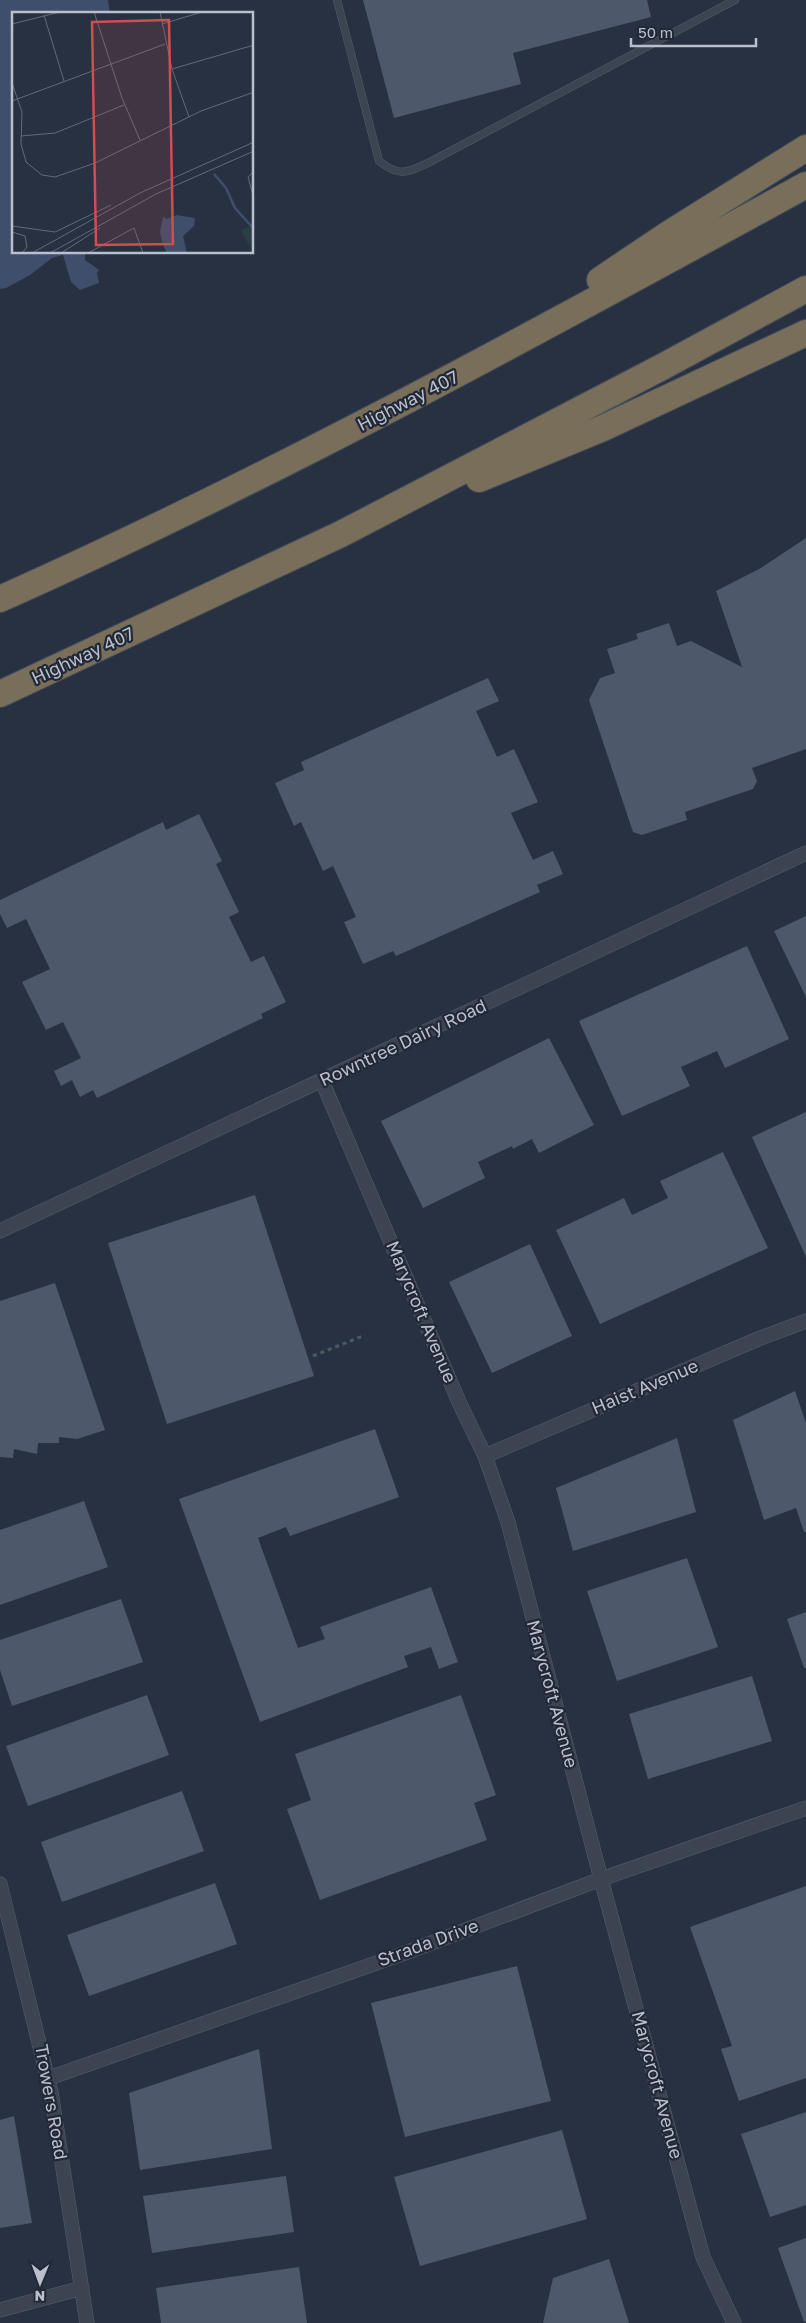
<svg xmlns="http://www.w3.org/2000/svg" width="806" height="2323" font-family="'Golos Text',sans-serif">
  <style>
    .water { fill: #3e4e6b }
    .building { fill: #4e586b }
    .lines { fill: none; stroke-linecap: round; stroke-linejoin: round }
    .service-casing { stroke: #575f6c; stroke-width: 8 }
    .minor-casing { stroke: #575f6c; stroke-width: 15 }
    .motorway-casing { stroke: #444c59; stroke-width: 28 }
    .path { stroke: #485c60; stroke-width: 3; stroke-dasharray: 4 4; stroke-linecap: butt }
    .service { stroke: #3c4452; stroke-width: 7 }
    .minor { stroke: #3c4452; stroke-width: 14 }
    .motorway { stroke: #786e59; stroke-width: 26 }
    .labels { text-anchor: middle; stroke-width: 4.5; stroke-linejoin: round; paint-order: stroke }
    .street-label { font-size: 18px; fill: #b9bfcc; stroke: #212937 }
    .inset-river { fill: none; stroke: #3e4e6b; stroke-width: 2.5 }
    .inset-road { fill: none; stroke: #626a79; stroke-width: 1 }
    .view { fill: #cf4e51; fill-opacity: 0.15; stroke: #cf4e51; stroke-width: 2.5 }
    .inset-edge { fill: none; stroke: #b9bfcc; stroke-width: 2.5 }
  </style>
  <rect width="100%" height="100%" fill="#283142"/>
  <!-- water -->
  <path class="water" d="M0 0H108L110 14H14V252L85 253V260L99 270 97 273 99 283 80 290 71 282 63 255 52 258 30 275 6 288 0 289Z"/>
  <!-- building -->
  <path class="building" d="M363 0H647L651 17 513 53 521 84 394 118Z
    M806 538V749L752 768 757 781 753 789 685 812 687 820 642 835 633 832 589 700 600 678 615 673 607 649 638 639 636 634 669 623 677 646 691 641 742 667 716 591 761 568Z
    M488 678 499 701 476 711 497 757 514 749 538 802 511 813 533 860 553 851 563 874 537 885 540 892 396 956 393 951 363 964 344 922 356 917 333 866 323 871 301 822 294 826 275 783 304 770 301 762Z
    M199 814 222 861 216 864 239 912 229 917 251 962 264 956 286 1002 261 1014 263 1018 97 1098 93 1090 80 1097 72 1080 61 1086 54 1071 81 1058 63 1022 46 1030 22 982 50 969 26 919 7 928 0 914V900L163 822 166 830Z
    M806 916V997L774 931Z
    M747 946 789 1039 725 1068 717 1051 681 1067 690 1086 622 1116 579 1021Z
    M549 1038 594 1125 539 1153 532 1139 513 1149 512 1146 478 1162 485 1178 423 1208 381 1121Z
    M806 1112V1257L752 1137Z
    M723 1152 768 1248 600 1324 556 1230 624 1198 632 1215 668 1198 660 1181Z
    M255 1195 314 1376 167 1424 108 1243Z
    M530 1244 572 1336 492 1373 449 1282Z
    M55 1283 105 1430 77 1439 59 1437V1443H38L37 1454 14 1449 13 1458 0 1457V1301Z
    M795 1391 806 1423V1532H804L796 1508 764 1520 733 1420Z
    M375 1429 399 1497 290 1536 286 1527 258 1538 298 1648 325 1639 320 1627 431 1587 458 1662 439 1669 431 1647 404 1656 408 1667 260 1722 179 1499Z
    M677 1438 696 1512 573 1551 556 1488Z
    M84 1501 108 1567 0 1605V1530Z
    M687 1558 718 1647 617 1681 587 1591Z
    M121 1599 143 1662 12 1706 0 1670V1640Z
    M806 1612V1668H804L787 1619Z
    M752 1676 772 1741 648 1779 629 1714Z
    M147 1695 169 1755 28 1806 6 1746Z
    M461 1695 496 1795 474 1803 487 1840 320 1900 287 1809 311 1800 295 1754Z
    M182 1791 204 1851 62 1902 41 1842Z
    M215 1883 237 1944 89 1996 67 1935Z
    M806 1886V2078L739 2101 721 2049 732 2046 690 1927Z
    M517 1966 551 2101 405 2137 371 2003Z
    M259 2049 272 2149 140 2170 129 2093Z
    M806 2112V2205L770 2217 741 2134Z
    M14 2116 32 2223 0 2228V2120Z
    M562 2130 587 2219 420 2266 394 2177Z
    M286 2176 294 2232 152 2253 143 2196Z
    M806 2238V2321L804 2322 778 2248Z
    M609 2259 629 2323H543L553 2278Z
    M299 2267 307 2323H161L156 2288Z"/>
  <g class="lines">
    <defs>
      <path id="service" d="M337 0 379 161C399 177 407 173 428 163L735 0"/>
      <path id="minor" d="M322 1081 459 1402 485 1456 508 1522 601 1879 703 2257 734 2323
        M0 1231 806 853
        M485 1456 758 1339 806 1321
        M0 1884 51 2092 87 2323
        M49 2078 405 1953 601 1879 806 1808
        M0 2310 82 2288"/>
      <path id="motorway" d="M600 280 670 233 806 148
        M479 479 603 428 806 333
        M0 599C276 476 541 330 806 185
        M0 694 341 534 662 367 806 289"/>
    </defs>
    <!-- service casing -->
    <use href="#service" class="service-casing"/>
    <!-- minor casing -->
    <use href="#minor" class="minor-casing"/>
    <!-- motorway casing -->
    <use href="#motorway" class="motorway-casing"/>
    <!-- path -->
    <path class="path" d="M313 1356 365 1335"/>
    <!-- service -->
    <use href="#service" class="service"/>
    <!-- minor -->
    <use href="#minor" class="minor"/>
    <!-- motorway -->
    <use href="#motorway" class="motorway"/>
  </g>
  <g class="labels">
    <!-- street labels -->
    <g class="street-label">
      <text transform="translate(408 401) rotate(-27)" y="6">Highway 407</text>
      <text transform="translate(83 656) rotate(-25)" y="6">Highway 407</text>
      <text transform="translate(403 1043) rotate(-25)" y="6">Rowntree Dairy Road</text>
      <text transform="translate(421 1312) rotate(67)" y="6">Marycroft Avenue</text>
      <text transform="translate(645 1387) rotate(-23)" y="6">Haist Avenue</text>
      <text transform="translate(552 1694) rotate(75)" y="6">Marycroft Avenue</text>
      <text transform="translate(428 1943) rotate(-20)" y="6">Strada Drive</text>
      <text transform="translate(657 2085) rotate(75)" y="6">Marycroft Avenue</text>
      <text transform="translate(51 2102) rotate(80)" y="6">Trowers Road</text>
    </g>
  </g>
  <!-- overview -->
  <g transform="translate(12 12)">
    <rect width="241" height="241" fill="#283142"/>
    <path d="M241 213 242 241H241L229 218Z" fill="#2a3f43"/>
    <path d="M165 203 183 206 182 214 171 224 175 241H155L151 233 148 220 151 205 155 207Z" fill="#3e4e6b"/>
    <path class="inset-river" d="M202 162 214 176 223 196 242 217"/>
    <path class="inset-road" d="M82 0 110 86 128 128M148 0 160 57 177 105M32 3 52 69M0 12 48 0M150 12 190 0M160 57 242 33M0 71 10 100 9 132 14 150 30 163 43 165 83 151 189 99 242 80M0 89 153 32M9 124 43 121 112 93M242 159 236 165 242 187M0 214 43 220 99 193M0 220 13 224 15 235 10 241M20 241 128 181 242 130M38 241 144 182 242 139M49 241 88 216M76 241 122 216 131 241"/>
    <path class="view" d="M157 8 161 232 84 233 80 10Z"/>
    <rect width="241" height="241" class="inset-edge"/>
  </g>
  <!-- north arrow -->
  <g transform="translate(40 2283) rotate(181)" stroke="#212937" stroke-width="4" paint-order="stroke">
  <path d="M0-4L9 19L0 12L-9 19Z" fill="#b9bfcc"/>
  <text y="-8" font-size="14" font-weight="bold" text-anchor="middle" fill="#b9bfcc">N</text>
  </g>
  <!-- scale -->
  <path d="M631 38v8h125v-8" fill="none" stroke="#b9bfcc" stroke-width="2.5"/>
  <text x="638" y="38" font-size="15" fill="#b9bfcc" stroke="#212937" stroke-width="4" paint-order="stroke">50 m</text>
</svg>
